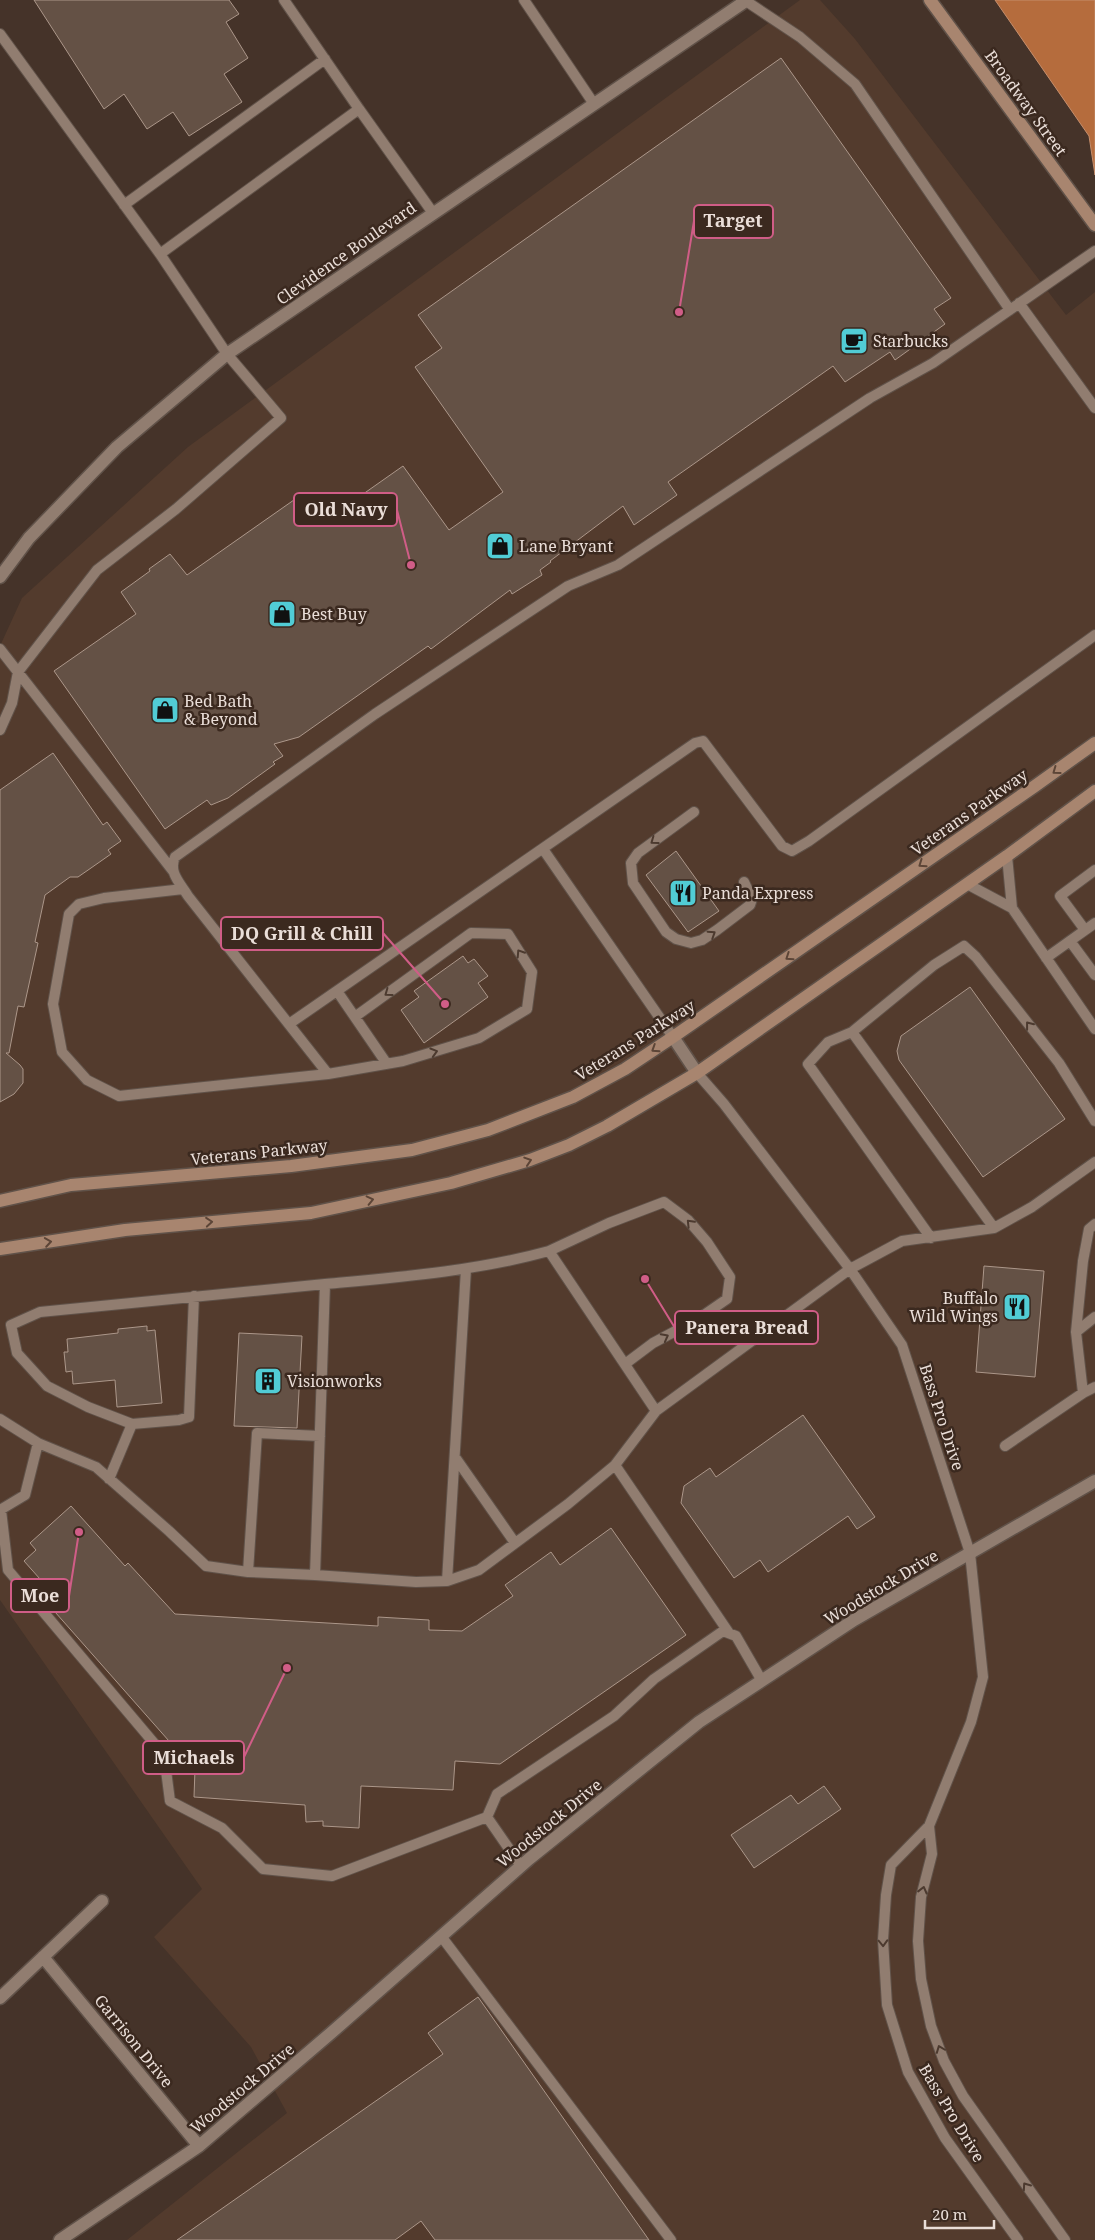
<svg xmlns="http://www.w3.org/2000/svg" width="1095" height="2240" font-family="'Noto Serif',serif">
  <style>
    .built { fill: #533b2d }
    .water { fill: #b56c3d; stroke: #c58e6c }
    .building { fill: #645145; stroke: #ac978a }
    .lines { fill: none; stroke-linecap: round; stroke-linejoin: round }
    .service-casing { stroke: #605249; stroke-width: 12 }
    .minor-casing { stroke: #605249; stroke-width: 15 }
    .tertiary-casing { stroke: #605249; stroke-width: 15 }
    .secondary-casing { stroke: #605249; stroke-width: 15 }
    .service { stroke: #917d70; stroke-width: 10 }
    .minor { stroke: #917d70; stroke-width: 12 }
    .tertiary { stroke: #917d70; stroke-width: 12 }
    .secondary { stroke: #a8856f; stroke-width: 12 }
    .oneway { stroke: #5c4537 }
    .oneway2 { stroke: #4c3a2f }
    .labels { text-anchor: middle; stroke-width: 5; stroke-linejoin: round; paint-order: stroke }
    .street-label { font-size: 16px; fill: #eaded8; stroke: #3b291f }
    .poi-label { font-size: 16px; fill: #eaded8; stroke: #3b291f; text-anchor: start }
    .leader { fill: none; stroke: #d05d87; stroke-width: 2 }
    .callout-dot { fill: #d05d87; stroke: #3b291f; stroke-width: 2 }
    .callout { fill: #3b291f; stroke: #d05d87; stroke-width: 2 }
    .callout-label { font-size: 18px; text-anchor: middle; font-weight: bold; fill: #eaded8 }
  </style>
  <rect width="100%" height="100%" fill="#453329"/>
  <!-- built -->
  <path class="built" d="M800 0H820L855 39 1066 315 1095 292V2240H127L287 2113 251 2047 154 1937 202 1889 0 1600V646L22 598 188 447Z"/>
  <!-- water -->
  <path class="water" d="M995 0H1095V175L1089 136Z"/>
  <!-- building -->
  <path class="building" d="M34 0H229L239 14 226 22 248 58 224 74 242 102 189 136 173 112 147 129 124 94 104 109Z
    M781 58 951 298 934 309 945 324 895 360 890 352 845 382 833 366 668 482 677 495 634 525 623 506 550 561 551 562 540 570 542 575 512 594 510 590 431 649 428 646 299 737 274 744 283 756 273 762 275 764 228 798 211 805 207 800 165 829 54 671 136 614 121 592 150 571 149 569 170 554 187 575 301 495 311 511 329 498 339 511 403 466 449 530 503 492 415 367 442 348 418 315Z
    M53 753 103 825 107 822 121 841 108 850 111 854 91 868 78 877H70L45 895 35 942 38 943 24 1007 18 1006 9 1053H6L20 1065 23 1069V1083L14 1094 0 1102V790Z
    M676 851 719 911 688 932 646 875Z
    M463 956 468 963 474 959 488 976 478 983 488 997 424 1043 401 1010 419 997 414 991Z
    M970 987 1065 1119 983 1177 899 1060 897 1051 901 1036Z
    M984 1266 1044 1271 1035 1377 976 1372Z
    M147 1326V1331L155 1330 162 1403 117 1407 115 1380 73 1384 72 1371 66 1372 64 1352H68L67 1339 118 1333V1329Z
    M239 1333 302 1336 297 1428 234 1426Z
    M803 1415 875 1517 857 1529 848 1516 768 1572 760 1560 734 1578 681 1503 684 1486 710 1468 716 1477Z
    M71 1506 125 1566 128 1563 175 1614 378 1626V1617L429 1620V1630L462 1631 513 1596 505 1585 551 1552 560 1565 611 1528 686 1635 500 1764 455 1761 453 1790 361 1786 359 1828 323 1826V1821L306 1822 305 1805 194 1797 196 1742 169 1741 40 1595 48 1588 24 1561 36 1550 30 1543Z
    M824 1786 841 1809 754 1868 731 1835 791 1795 798 1804Z
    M478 1997 649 2240H435L421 2221 395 2240H177L443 2054 428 2033Z"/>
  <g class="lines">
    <defs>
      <path id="service" d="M284 0 359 109
        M524 0 594 104
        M746 1 800 37 855 84 1010 310
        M0 34 160 254
        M124 205 325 59
        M1019 303 1095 408
        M0 649 173 871
        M0 730 12 703 18 672 97 570 176 509 281 418 227 354 160 254 359 109 433 213
        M694 812 638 853 631 863 633 883 666 932 676 939 691 943 702 940 717 930 750 905 752 899 744 882
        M543 849 673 1037
        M1007 856 1012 908
        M967 884 1012 908 1095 1029
        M183 889 104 898 79 904 69 914 53 1004 62 1052 87 1080 119 1096 328 1074
        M1085 930 1060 896 1095 870
        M1070 941 1095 975
        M1046 958 1095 923
        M337 991 387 1064
        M356 1016 471 933 508 934 532 972 527 1009 479 1038 403 1061 328 1074 188 896C180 883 168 872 175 857L375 714 568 586 618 565 870 398 933 363 1095 251
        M289 1024 695 743 703 741 782 846 792 851 809 841 1095 635
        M852 1032 934 965 964 946 976 957 1059 1063 1095 1121
        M697 1073 724 1104 850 1269 902 1345 970 1553 983 1677 971 1722 929 1826
        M931 1238 808 1064 828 1042 852 1032 994 1228
        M549 1251 609 1223 664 1202 688 1220 707 1242 730 1277 727 1299 698 1319 653 1343 625 1364
        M325 1284C401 1277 476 1271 549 1251L656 1411
        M1076 1332 1083 1261 1089 1229 1095 1224
        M1083 1393 1095 1387
        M0 1419 38 1443 25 1495 0 1510
        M38 1443 96 1467 169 1531 206 1566 248 1572 315 1575 325 1284 40 1312 11 1325 17 1353 47 1386 88 1407 132 1424 179 1420 189 1417 194 1296
        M1005 1446 1083 1393 1076 1332 1095 1317
        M455 1457 515 1543
        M109 1479 132 1424
        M1 1510 8 1570 164 1755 170 1801 222 1828 263 1869 332 1876 487 1817 497 1794 614 1716 654 1679 723 1631 736 1636 762 1681
        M248 1572 257 1433 320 1436
        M315 1575 416 1582 447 1581 479 1570 568 1504 615 1465
        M447 1581 466 1269
        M729 1633 615 1465 656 1411 850 1269 902 1241 994 1228 1032 1207 1095 1162
        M487 1817 521 1866
        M441 1936 671 2240
        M1018 2240 945 2138 908 2072 887 2005 883 1940 886 1895 891 1865 929 1826 932 1854 921 1897 918 1941 921 1979 931 2026 944 2061 963 2096 1065 2240"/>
      <path id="minor" d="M0 577 29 538 117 447 227 354 747 0
        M43 1957 199 2146
        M0 1998 102 1901
        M60 2240 199 2146 331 2033 529 1859 699 1722 854 1620 1095 1481"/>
      <path id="tertiary" d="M673 1037 697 1073"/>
      <path id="secondary" d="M930 0 1095 225
        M0 1201 71 1185 291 1166 412 1150 488 1130 573 1097 625 1069 673 1037 1035 786 1095 743
        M0 1249 125 1230 311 1213 451 1183 530 1160 569 1145 607 1126 697 1073 1007 856 1095 791"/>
    </defs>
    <!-- service casing -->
    <use href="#service" class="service-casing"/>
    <!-- minor casing -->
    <use href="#minor" class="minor-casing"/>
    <!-- tertiary casing -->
    <use href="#tertiary" class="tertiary-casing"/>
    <!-- secondary casing -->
    <use href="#secondary" class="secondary-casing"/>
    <!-- service -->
    <use href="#service" class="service"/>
    <!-- minor -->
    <use href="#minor" class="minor"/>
    <!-- tertiary -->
    <use href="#tertiary" class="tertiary"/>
    <!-- secondary -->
    <use href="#secondary" class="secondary"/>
  </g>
  <!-- one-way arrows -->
  <defs><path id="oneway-chevron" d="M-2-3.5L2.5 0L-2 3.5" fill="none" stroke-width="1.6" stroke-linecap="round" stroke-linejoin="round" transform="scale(1.25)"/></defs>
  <g class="oneway">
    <use href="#oneway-chevron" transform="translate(1056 771) rotate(144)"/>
    <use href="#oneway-chevron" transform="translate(922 864) rotate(145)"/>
    <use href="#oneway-chevron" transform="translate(789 957) rotate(146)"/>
    <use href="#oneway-chevron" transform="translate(655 1049) rotate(147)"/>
    <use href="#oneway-chevron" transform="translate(528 1161) rotate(-18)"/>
    <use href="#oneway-chevron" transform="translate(370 1200) rotate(-13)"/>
    <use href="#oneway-chevron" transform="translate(209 1222) rotate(-5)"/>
    <use href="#oneway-chevron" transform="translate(48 1242) rotate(-9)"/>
  </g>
  <g class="oneway2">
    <use href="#oneway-chevron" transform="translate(654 841) rotate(144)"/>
    <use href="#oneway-chevron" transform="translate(712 934) rotate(-33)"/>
    <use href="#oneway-chevron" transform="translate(520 953) rotate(-123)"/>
    <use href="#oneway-chevron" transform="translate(388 993) rotate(144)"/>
    <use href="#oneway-chevron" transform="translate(1029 1025) rotate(-128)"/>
    <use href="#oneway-chevron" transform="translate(434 1052) rotate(-17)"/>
    <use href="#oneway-chevron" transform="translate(690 1223) rotate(-134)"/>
    <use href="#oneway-chevron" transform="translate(665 1337) rotate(-28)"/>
    <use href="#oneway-chevron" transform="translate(923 1890) rotate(-76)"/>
    <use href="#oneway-chevron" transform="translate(883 1943) rotate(88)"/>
    <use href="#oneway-chevron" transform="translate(940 2049) rotate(-111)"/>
    <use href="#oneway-chevron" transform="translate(1026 2186) rotate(-125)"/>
  </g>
  <!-- icons -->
  <defs>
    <symbol id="cafe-square" viewBox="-11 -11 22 22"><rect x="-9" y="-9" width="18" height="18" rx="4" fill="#51ccd5" stroke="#3b291f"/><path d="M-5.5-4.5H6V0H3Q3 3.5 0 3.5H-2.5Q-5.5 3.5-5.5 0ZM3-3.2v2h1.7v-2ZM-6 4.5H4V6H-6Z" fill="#111"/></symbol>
    <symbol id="shop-square" viewBox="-11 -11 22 22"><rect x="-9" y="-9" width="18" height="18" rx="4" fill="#51ccd5" stroke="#3b291f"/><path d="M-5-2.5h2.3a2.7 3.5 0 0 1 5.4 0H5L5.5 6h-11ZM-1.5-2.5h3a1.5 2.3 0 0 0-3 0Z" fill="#111"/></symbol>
    <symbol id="restaurant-square" viewBox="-11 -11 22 22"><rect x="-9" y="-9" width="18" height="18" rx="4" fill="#51ccd5" stroke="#3b291f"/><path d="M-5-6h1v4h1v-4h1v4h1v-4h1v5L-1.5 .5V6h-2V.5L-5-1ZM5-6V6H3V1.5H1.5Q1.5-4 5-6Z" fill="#111"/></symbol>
    <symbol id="building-square" viewBox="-11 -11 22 22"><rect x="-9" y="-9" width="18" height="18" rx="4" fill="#51ccd5" stroke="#3b291f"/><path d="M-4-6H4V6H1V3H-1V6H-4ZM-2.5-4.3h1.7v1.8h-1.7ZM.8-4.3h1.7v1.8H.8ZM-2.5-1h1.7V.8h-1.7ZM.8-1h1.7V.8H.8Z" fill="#111"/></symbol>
  </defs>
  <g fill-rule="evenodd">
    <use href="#cafe-square" x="838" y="325" width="32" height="32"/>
    <use href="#shop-square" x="484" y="530" width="32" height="32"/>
    <use href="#shop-square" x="266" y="598" width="32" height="32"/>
    <use href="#shop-square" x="149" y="694" width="32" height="32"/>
    <use href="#restaurant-square" x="667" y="877" width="32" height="32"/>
    <use href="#restaurant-square" x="1001" y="1291" width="32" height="32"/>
    <use href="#building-square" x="252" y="1365" width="32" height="32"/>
  </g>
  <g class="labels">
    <!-- street labels -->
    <g class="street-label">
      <text transform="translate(1026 103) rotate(54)" y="6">Broadway Street</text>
      <text transform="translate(346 253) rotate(-35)" y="6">Clevidence Boulevard</text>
      <text transform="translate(969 812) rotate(-35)" y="6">Veterans Parkway</text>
      <text transform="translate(635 1040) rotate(-32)" y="6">Veterans Parkway</text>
      <text transform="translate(259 1152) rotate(-6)" y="6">Veterans Parkway</text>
      <text transform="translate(942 1417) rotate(72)" y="6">Bass Pro Drive</text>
      <text transform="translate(881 1587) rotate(-31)" y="6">Woodstock Drive</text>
      <text transform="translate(549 1823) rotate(-39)" y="6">Woodstock Drive</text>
      <text transform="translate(134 2041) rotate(51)" y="6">Garrison Drive</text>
      <text transform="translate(242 2088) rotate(-40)" y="6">Woodstock Drive</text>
      <text transform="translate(952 2113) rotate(59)" y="6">Bass Pro Drive</text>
    </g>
    <!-- poi labels -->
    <g class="poi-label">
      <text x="873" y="347">Starbucks</text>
      <text x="519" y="552">Lane Bryant</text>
      <text x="301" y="620">Best Buy</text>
      <text x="184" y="707">Bed Bath<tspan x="184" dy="18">&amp; Beyond</tspan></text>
      <text x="702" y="899">Panda Express</text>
      <text x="998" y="1304" text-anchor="end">Buffalo<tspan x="998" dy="18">Wild Wings</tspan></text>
      <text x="287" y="1387">Visionworks</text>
    </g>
  </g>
  <!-- callouts -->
  <path class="leader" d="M679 312L694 221M411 565L397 510M445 1004L383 933M645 1279L675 1328M79 1532L69 1596M287 1668L244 1757"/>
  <g class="callout-dot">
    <circle cx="679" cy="312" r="5"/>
    <circle cx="411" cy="565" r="5"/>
    <circle cx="445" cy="1004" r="5"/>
    <circle cx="645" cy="1279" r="5"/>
    <circle cx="79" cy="1532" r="5"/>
    <circle cx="287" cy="1668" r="5"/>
  </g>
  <g class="callout">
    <rect x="694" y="205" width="79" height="33" rx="5"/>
    <rect x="294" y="493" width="103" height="33" rx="5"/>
    <rect x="221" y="917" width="162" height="33" rx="5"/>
    <rect x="675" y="1311" width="143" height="33" rx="5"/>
    <rect x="11" y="1579" width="58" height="33" rx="5"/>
    <rect x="143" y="1741" width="101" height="33" rx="5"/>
  </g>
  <g class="callout-label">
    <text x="733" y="227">Target</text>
    <text x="346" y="516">Old Navy</text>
    <text x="302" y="940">DQ Grill &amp; Chill</text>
    <text x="747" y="1334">Panera Bread</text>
    <text x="40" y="1602">Moe</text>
    <text x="194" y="1764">Michaels</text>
  </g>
  <!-- scale -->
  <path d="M925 2220v8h69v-8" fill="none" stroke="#eaded8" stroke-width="2.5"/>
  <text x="932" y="2220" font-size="15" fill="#eaded8" stroke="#3b291f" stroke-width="4" paint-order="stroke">20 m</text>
</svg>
